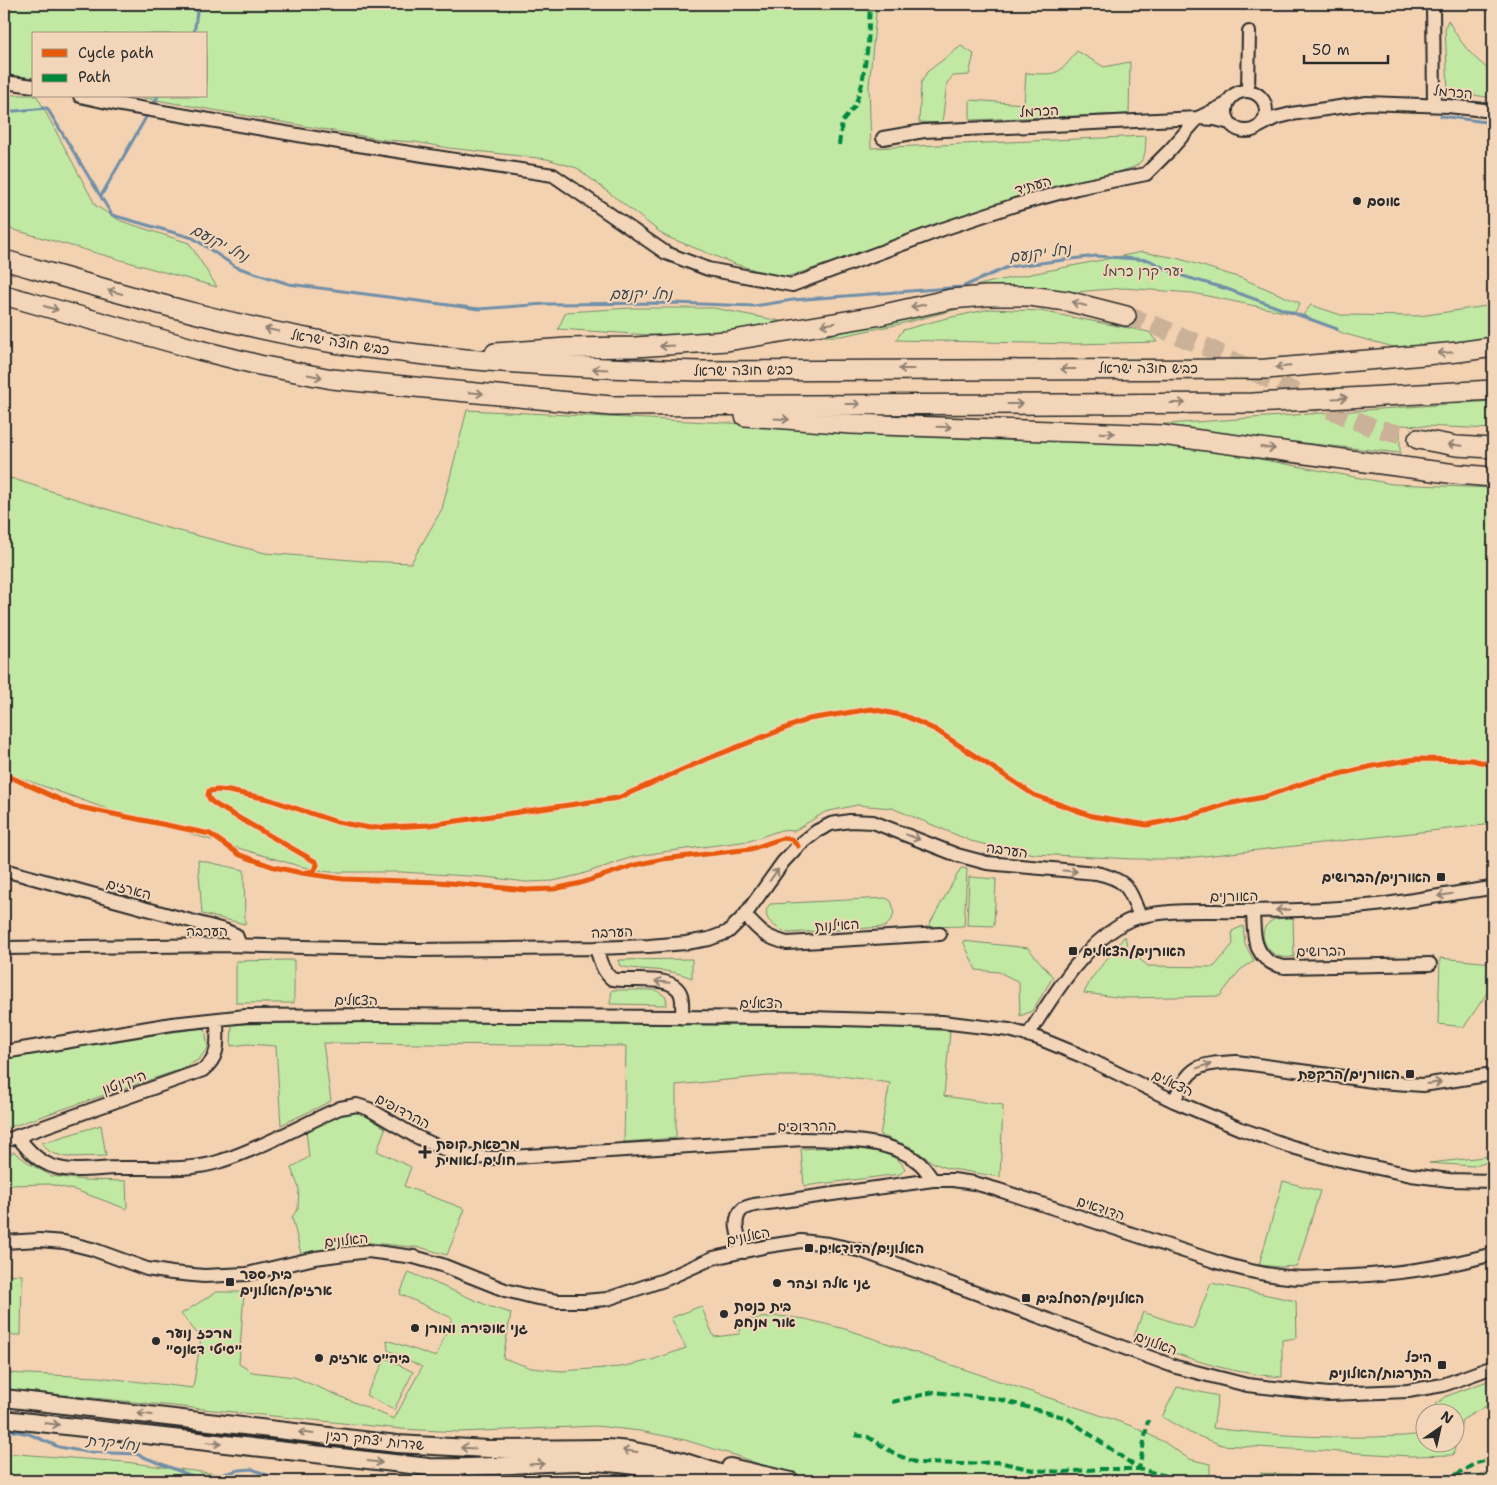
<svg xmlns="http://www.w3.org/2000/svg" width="1497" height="1485" font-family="'Shantell Sans','Playpen Sans Hebrew',sans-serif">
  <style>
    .green { fill: #c2e9a4; stroke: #768a68 }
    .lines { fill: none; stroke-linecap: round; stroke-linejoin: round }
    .stream { stroke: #6f8fa8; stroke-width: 3 }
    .highway-tunnel { stroke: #cbb197; stroke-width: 19; stroke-dasharray: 19 9; stroke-linecap: butt }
    .minor-casing { stroke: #2b2b2b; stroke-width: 16 }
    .major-casing { stroke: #2b2b2b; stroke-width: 20 }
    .highway-casing { stroke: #2b2b2b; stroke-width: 22 }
    .minor { stroke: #f3d6b9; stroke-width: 12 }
    .major { stroke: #f3d6b9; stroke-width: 16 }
    .highway { stroke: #f3d6b9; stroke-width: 19 }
    .quiet { stroke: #00873e; stroke-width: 4; stroke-dasharray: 8 4; stroke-linecap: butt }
    .cycleway-casing { stroke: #f3d6b9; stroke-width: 8 }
    .cycleway { stroke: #e8590c; stroke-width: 5 }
    .oneway { stroke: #8f8072 }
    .poi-dot { fill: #2b2b2b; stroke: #f3d6b9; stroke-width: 2 }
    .labels { text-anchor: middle; stroke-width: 4; stroke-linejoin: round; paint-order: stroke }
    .street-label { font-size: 14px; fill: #2b2b2b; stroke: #f3d6b9 }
    .poi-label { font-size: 14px; font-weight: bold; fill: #2b2b2b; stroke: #f3d6b9; text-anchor: start }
    .park-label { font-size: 14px; fill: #42483d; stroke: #f3d6b9 }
    .water-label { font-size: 15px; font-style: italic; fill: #3c444a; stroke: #f3d6b9 }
  </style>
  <rect width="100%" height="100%" fill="#f3d2b2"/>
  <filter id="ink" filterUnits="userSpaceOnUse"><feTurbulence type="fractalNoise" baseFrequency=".02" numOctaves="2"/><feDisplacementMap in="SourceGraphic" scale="10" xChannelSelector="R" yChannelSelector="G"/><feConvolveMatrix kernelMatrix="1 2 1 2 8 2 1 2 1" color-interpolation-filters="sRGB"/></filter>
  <g filter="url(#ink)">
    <!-- green -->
    <path class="green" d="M4 4H877L869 86 871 148 1146 136C1145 151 1147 162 1131 168L783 278 735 264 665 236 577 168 547 159 449 148 415 142 385 140 133 96H206V34H34V78L4 75Z
      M1448 20C1460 43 1472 57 1493 73V98L1448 91 1445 28Z
      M961 46 974 54 969 75 953 76 947 83 942 123 919 122 921 83 927 72Z
      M1077 51 1104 67 1130 62 1129 114 970 120V100L1024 104 1026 73C1056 75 1059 76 1077 51Z
      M4 95H34V96H37L96 206 121 221 189 243 217 287 4 227Z
      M1142 252 1177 258 1241 278 1300 303 1294 314 1193 293 1124 288 1062 293 977 304 900 324 841 336 681 337 558 329 566 312 631 308H714L790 323 830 324 991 282Z
      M1311 305 1341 315 1420 316 1493 305V338L1434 346 1394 347 1345 334 1303 315Z
      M990 309 1040 311 1149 332 1157 342 1074 344 896 340 903 330 943 319Z
      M1493 401V429L1400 425V453L1139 426Z
      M467 410 1190 446 1392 484 1493 488V824L1177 859H1133L1035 854 995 847 971 841 892 808 857 805 825 812 794 831 781 830 749 841 662 852 633 857 579 875 553 881 526 882 486 877 401 872H329L299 866 110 810 4 772V476L160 526 265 553 363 561 411 563 442 509Z
      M198 860 244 870 245 924 202 914Z
      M961 868 967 869 964 926 928 927Z
      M969 877 996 879 994 926 967 925Z
      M886 898 891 901C896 913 894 918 885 927L789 933C777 929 758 918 770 904Z
      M1293 917 1294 957C1291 957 1286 958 1282 957 1267 955 1255 932 1270 922 1276 917 1285 918 1293 917Z
      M1243 926 1245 944 1254 961 1240 970 1220 996 1125 998 1084 993 1091 979 1125 936 1128 950 1148 966 1214 967 1233 944 1232 931Z
      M963 941 1028 948 1053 977 1032 1011 1020 1016 1019 982 999 972 976 970Z
      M1440 958 1493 963V984L1464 1027 1438 1024Z
      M692 959V978C667 967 645 972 620 966L618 960Z
      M294 960V1003H236V961Z
      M612 990H656L666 997 667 1005 610 1004Z
      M376 1022 810 1026 890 1027 950 1031 944 1096 1003 1105 1000 1177 946 1168 932 1162 911 1147 880 1135 890 1083 842 1076H768L676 1085V1138L624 1142 626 1046 323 1043 331 1101 281 1125 276 1046 248 1044 231 1046 232 1025 246 1024Z
      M205 1028 208 1048 198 1060 176 1071 4 1129V1059L173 1032Z
      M358 1112 368 1114 386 1126 377 1151 411 1167 404 1186 465 1209 447 1255 423 1248 362 1242 301 1254 292 1217 298 1209 299 1188 291 1168 309 1157 306 1130 346 1113Z
      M101 1125 106 1156 65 1157 50 1152 42 1143Z
      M831 1147C850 1149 897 1148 905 1169L900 1174 804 1186 801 1149Z
      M14 1152 30 1164 51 1176 85 1180 126 1181 127 1209 78 1191 49 1184 8 1185 4 1167V1157Z
      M1493 1156V1161L1473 1166 1429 1163Z
      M1283 1181 1320 1191 1297 1266 1280 1267 1259 1265Z
      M409 1272 491 1307 511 1313 503 1358 531 1368 561 1371 621 1367 652 1360 686 1348 671 1318 701 1306 714 1337 739 1334 744 1320 778 1316 805 1319 845 1329 1132 1426 1164 1442 1189 1459 1210 1464V1481H812L789 1475 734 1455 685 1440 640 1431 596 1426 459 1432 402 1429 4 1389V1373L98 1377 193 1388 201 1338 181 1314 216 1292H244L239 1364 252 1372 294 1377 394 1419 422 1367 388 1350 387 1340 436 1357 452 1318 400 1294Z
      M4 1274 22 1275 21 1335H4Z
      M1211 1283 1296 1301 1297 1338 1282 1340V1377C1271 1376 1259 1375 1248 1373 1209 1367 1171 1352 1134 1337L1143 1312 1193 1329Z
      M386 1358 413 1372 394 1410 366 1395Z
      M1493 1379V1402L1462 1420 1453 1455 1410 1456 1222 1445 1190 1433 1162 1417 1177 1387 1218 1396 1213 1428C1267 1435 1320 1438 1375 1437 1391 1436 1410 1437 1424 1433V1442H1454V1412H1434L1435 1405 1447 1396Z
      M4 1453 125 1462 270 1481H4Z
      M1493 1471V1481H1322V1474L1470 1477Z
      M1260 1473 1312 1475V1481H1260Z"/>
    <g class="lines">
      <!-- stream -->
      <path class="stream" d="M194 34 198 4
        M1440 84V95
        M152 107 158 96
        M4 112 47 108 112 215 193 238 236 267 289 284 479 309 545 304 674 303 754 306 793 300 962 287 1008 267 1096 256 1149 260 1176 274 1227 289 1337 329
        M1441 116 1493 123
        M101 196 149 112
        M4 1429 29 1434 59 1447 86 1452 136 1454 202 1480 239 1470 252 1469 267 1475 275 1481
        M398 1481H410
        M528 1481 540 1478 561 1481"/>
      <!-- highway-tunnel -->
      <path class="highway-tunnel" d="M1126 316 1156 326 1206 347 1320 405 1374 428 1418 439"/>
      <defs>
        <path id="minor" d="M1433 4 1434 105
          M4 82 34 86
          M1248 91 1249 32
          M1226 111a20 20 0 1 1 40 0a20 20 0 1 1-40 0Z
          M80 96 116 104 339 142 553 175 666 253 708 269 792 285 943 229 1015 205 1077 188 1146 174 1170 150 1198 118 1227 104
          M1258 127 1275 118 1291 114 1367 103 1448 106 1493 111
          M883 138 924 131 1198 118 1215 119 1230 123
          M4 870 224 930 236 935 240 945
          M1253 911C1254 929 1252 951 1270 962 1274 965 1280 966 1285 967L1430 964
          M745 915C761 933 765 937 787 943L940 934
          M4 948 228 945 415 950 596 948 649 946 686 943 709 939 728 932 745 915 783 862 798 846 817 831 831 824 850 821 873 822 957 855 987 863 1096 873C1128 880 1129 888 1140 917
          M596 948C600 960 602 971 612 979 631 983 674 973 681 995 683 1002 682 1011 682 1018
          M1028 1035C1054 995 1080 949 1122 924 1150 907 1206 912 1238 911 1280 911 1324 910 1366 906 1409 902 1451 893 1493 888
          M4 1052 172 1024 246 1016 376 1015 810 1018 942 1022 1009 1030 1038 1038 1082 1056 1174 1101 1241 1129 1289 1146 1331 1158 1411 1175 1449 1180 1493 1181
          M1174 1101C1191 1064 1198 1064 1237 1062L1380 1082 1423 1085 1493 1074
          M17 1136C27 1149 38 1162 55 1167 74 1173 99 1168 119 1168 153 1167 189 1172 221 1161 262 1148 301 1125 340 1108L357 1105 369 1109 415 1136 448 1151 473 1157 496 1158 804 1139C840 1140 889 1138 918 1162 924 1166 928 1174 933 1180
          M4 1141 203 1070C221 1056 217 1040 217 1020
          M4 1242 39 1240 64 1242 92 1249 147 1269 172 1273 204 1276 247 1274 315 1258 368 1251 414 1257 442 1265 505 1290 533 1297 557 1301H584L607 1299 664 1280 713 1258 768 1246 801 1241 829 1244 862 1251 1176 1367 1247 1385 1328 1394 1408 1391 1443 1385 1493 1367
          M744 1252C740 1239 730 1220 743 1209 745 1207 751 1206 754 1205L933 1180H953L974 1183 999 1190 1217 1262C1240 1269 1264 1275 1288 1277 1301 1279 1314 1277 1326 1277 1382 1276 1439 1269 1493 1254"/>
        <path id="major" d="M4 1398 397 1444 488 1449 607 1448 630 1450 679 1460 745 1481
          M4 1419 429 1467C481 1469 531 1462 583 1462 622 1462 659 1469 696 1481
          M730 1467 791 1481"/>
        <path id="highway" d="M4 260C119 293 234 328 353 346 374 349 395 351 417 354 511 365 605 369 700 371L1266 369 1458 352 1493 347
          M4 295 199 350 259 365 332 379 611 406 1253 403 1493 390
          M495 353 567 348 635 347 727 341 876 316 951 299 986 296H1029L1067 301 1126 316
          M745 416 851 424 1162 435 1456 474 1493 477
          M1418 439 1456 446 1493 448"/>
      </defs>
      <!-- minor casing -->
      <use href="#minor" class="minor-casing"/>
      <!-- major casing -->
      <use href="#major" class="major-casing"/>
      <!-- highway casing -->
      <use href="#highway" class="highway-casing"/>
      <!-- minor -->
      <use href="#minor" class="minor"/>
      <!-- major -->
      <use href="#major" class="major"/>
      <!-- highway -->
      <use href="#highway" class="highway"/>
      <!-- quiet -->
      <path class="quiet" d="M839 145 842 122 855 106 862 84 868 45 870 4
        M892 1402 934 1392 998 1399 1067 1418 1139 1469 1148 1420
        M855 1435 868 1437 897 1455 918 1463 962 1464 999 1462 1033 1470 1064 1472 1100 1469H1139L1187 1481
        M1445 1481 1476 1463 1493 1459"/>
      <defs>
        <path id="cycleway" d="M4 776H8L74 806 210 834 240 855 274 867 302 873 343 879 439 882 526 890 554 889 581 883 635 865 663 859 751 849 783 838 791 839 798 846
          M302 873 314 871 317 865 316 862 218 806 211 801 208 796 209 791 218 790 229 791 268 799 337 822 370 828 429 825 618 798 707 759 809 719 871 709 905 716 936 730 1034 795 1092 816 1147 825 1190 816 1227 804 1264 797 1310 781 1373 766 1416 759 1472 760 1493 765"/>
      </defs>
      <!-- cycleway casing -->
      <use href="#cycleway" class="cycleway-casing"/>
      <!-- cycleway -->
      <use href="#cycleway" class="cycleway"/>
    </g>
    <!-- one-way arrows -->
    <defs><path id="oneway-shaft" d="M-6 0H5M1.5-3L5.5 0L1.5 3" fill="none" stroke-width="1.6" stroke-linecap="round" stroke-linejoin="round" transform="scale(1.25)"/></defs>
    <g class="oneway">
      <use href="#oneway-shaft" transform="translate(115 292) rotate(-164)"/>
      <use href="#oneway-shaft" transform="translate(1079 304) rotate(-165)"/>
      <use href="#oneway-shaft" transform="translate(918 306) rotate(167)"/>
      <use href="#oneway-shaft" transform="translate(51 308) rotate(16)"/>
      <use href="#oneway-shaft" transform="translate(828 324) rotate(170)"/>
      <use href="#oneway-shaft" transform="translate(272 330) rotate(-168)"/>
      <use href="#oneway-shaft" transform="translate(667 346) rotate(177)"/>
      <use href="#oneway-shaft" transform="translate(1445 353) rotate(175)"/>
      <use href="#oneway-shaft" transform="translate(1283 367) rotate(175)"/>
      <use href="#oneway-shaft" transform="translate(600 369) rotate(-177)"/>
      <use href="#oneway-shaft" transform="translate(906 369) rotate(180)"/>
      <use href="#oneway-shaft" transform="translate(1068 369) rotate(180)"/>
      <use href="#oneway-shaft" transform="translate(315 376) rotate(11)"/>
      <use href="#oneway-shaft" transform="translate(476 393) rotate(5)"/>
      <use href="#oneway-shaft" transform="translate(1340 398) rotate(-3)"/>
      <use href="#oneway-shaft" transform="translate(1178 403)"/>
      <use href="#oneway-shaft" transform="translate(853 404)"/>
      <use href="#oneway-shaft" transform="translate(1015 404)"/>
      <use href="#oneway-shaft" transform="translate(782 419) rotate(4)"/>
      <use href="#oneway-shaft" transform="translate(944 427) rotate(2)"/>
      <use href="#oneway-shaft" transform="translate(1107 433) rotate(2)"/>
      <use href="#oneway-shaft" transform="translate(1455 445) rotate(-174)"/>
      <use href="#oneway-shaft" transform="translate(1268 448) rotate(7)"/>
      <use href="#oneway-shaft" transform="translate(913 837) rotate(21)"/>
      <use href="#oneway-shaft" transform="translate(1070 871) rotate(4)"/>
      <use href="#oneway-shaft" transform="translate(774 875) rotate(-54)"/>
      <use href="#oneway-shaft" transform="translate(1445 895) rotate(171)"/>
      <use href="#oneway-shaft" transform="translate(1283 910) rotate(177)"/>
      <use href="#oneway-shaft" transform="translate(662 982) rotate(-174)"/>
      <use href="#oneway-shaft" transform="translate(1204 1066) rotate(-18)"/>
      <use href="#oneway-shaft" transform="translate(1434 1083) rotate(-7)"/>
      <use href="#oneway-shaft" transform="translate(145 1414) rotate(-173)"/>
      <use href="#oneway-shaft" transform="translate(52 1424) rotate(7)"/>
      <use href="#oneway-shaft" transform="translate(306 1433) rotate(-173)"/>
      <use href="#oneway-shaft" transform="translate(214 1443) rotate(7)"/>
      <use href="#oneway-shaft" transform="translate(468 1448) rotate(-177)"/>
      <use href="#oneway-shaft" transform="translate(630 1451) rotate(-173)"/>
      <use href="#oneway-shaft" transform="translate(375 1462) rotate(7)"/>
      <use href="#oneway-shaft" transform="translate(537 1464) rotate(-4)"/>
    </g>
  </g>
  <!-- markers -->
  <g class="poi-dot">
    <circle cx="1357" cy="201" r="5"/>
    <rect x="1436" y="872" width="10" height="10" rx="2.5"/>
    <rect x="1068" y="946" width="10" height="10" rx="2.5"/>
    <rect x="1405" y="1069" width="10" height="10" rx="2.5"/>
    <path d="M422.5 1144.5h5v5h5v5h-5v5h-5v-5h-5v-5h5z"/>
    <rect x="804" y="1243" width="10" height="10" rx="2.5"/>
    <rect x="225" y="1277" width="10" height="10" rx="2.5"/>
    <circle cx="777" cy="1283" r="5"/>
    <rect x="1021" y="1293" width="10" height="10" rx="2.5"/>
    <circle cx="724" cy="1314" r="5"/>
    <circle cx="415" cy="1328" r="5"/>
    <circle cx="156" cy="1341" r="5"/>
    <circle cx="319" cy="1358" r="5"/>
    <rect x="1437" y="1360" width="10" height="10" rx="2.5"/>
  </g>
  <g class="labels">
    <!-- street labels -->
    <g class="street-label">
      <text transform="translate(1453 92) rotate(5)" y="5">הכרמל</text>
      <text transform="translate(1039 111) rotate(-3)" y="5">הכרמל</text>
      <text transform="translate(1033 185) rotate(-16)" y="5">העתיד</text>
      <text transform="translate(340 342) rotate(9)" y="5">כביש חוצה ישראל</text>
      <text x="1148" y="373">כביש חוצה ישראל</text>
      <text transform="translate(743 370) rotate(-1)" y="5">כביש חוצה ישראל</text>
      <text transform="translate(1007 850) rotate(8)" y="5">הערבה</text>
      <text transform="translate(129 889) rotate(15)" y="5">הארזים</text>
      <text transform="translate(1234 896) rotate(-1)" y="5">האורנים</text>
      <text transform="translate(837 925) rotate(-3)" y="5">האילנות</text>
      <text x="207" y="936">הערבה</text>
      <text transform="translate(612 932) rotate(-2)" y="5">הערבה</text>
      <text transform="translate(1321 951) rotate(-1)" y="5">הברושים</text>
      <text x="356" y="1005">הצאלים</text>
      <text x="761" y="1008">הצאלים</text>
      <text transform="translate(124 1082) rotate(-20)" y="5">היקינטון</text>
      <text transform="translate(1173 1083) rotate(25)" y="5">הצאלים</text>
      <text transform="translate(403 1111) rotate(28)" y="5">ההרדופים</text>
      <text transform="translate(807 1126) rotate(-1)" y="5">ההרדופים</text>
      <text transform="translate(1101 1208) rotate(18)" y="5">הדודאים</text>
      <text transform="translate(748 1236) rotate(-12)" y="5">האלונים</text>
      <text transform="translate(346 1240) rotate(-6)" y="5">האלונים</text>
      <text transform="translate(1156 1343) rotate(20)" y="5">האלונים</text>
      <text transform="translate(375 1440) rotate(6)" y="5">שדרות יצחק רבין</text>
    </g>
    <!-- poi labels -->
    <g class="poi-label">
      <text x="1367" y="206">אוסם</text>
      <text x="1431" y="882" text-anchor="end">האורנים/הברושים</text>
      <text x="1083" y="956">האורנים/הצאלים</text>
      <text x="1400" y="1079" text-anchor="end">האורנים/הרקפת</text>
      <text x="436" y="1149">מרפאת קופת<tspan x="436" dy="16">חולים לאומית</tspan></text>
      <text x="819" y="1253">האלונים/הדודאים</text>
      <text x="240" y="1279">בית ספר<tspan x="240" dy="16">ארזים/האלונים</tspan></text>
      <text x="787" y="1288">גני אלה וזהר</text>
      <text x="1036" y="1303">האלונים/הסחלבים</text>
      <text x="734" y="1311">בית כנסת<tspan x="734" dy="16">אור מנחם</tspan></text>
      <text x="425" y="1333">גני אופירה ומורן</text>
      <text x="166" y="1338">מרכז נוער<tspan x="166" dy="16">"סיטי דאנס"</tspan></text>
      <text x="1432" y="1362" text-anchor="end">היכל<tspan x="1432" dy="16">התרבות/האלונים</tspan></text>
      <text x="329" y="1363">ביה"ס ארזים</text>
    </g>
    <!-- park labels -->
    <g class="park-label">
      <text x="1143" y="276">יער קרן כרמל</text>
    </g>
    <!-- water labels -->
    <g class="water-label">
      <text transform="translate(220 243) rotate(28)" y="5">נחל יקנעם</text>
      <text transform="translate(1040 253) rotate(-8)" y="5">נחל יקנעם</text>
      <text x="641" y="299">נחל יקנעם</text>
      <text transform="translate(113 1443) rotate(6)" y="5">נחל קרת</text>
    </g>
  </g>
  <!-- margin -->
  <rect width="1497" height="1485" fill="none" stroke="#f3d6b9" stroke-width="20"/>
  <rect x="10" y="10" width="1477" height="1465" fill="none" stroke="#2b2b2b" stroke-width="2" filter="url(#ink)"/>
  <!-- legend -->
  <rect x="32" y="32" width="175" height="65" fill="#f3d6b9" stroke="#a39280"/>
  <rect x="42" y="49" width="25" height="8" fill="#e8590c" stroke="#a39280"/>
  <text x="78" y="58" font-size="15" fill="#2b2b2b">Cycle path</text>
  <rect x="42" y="74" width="25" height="8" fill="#00873e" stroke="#a39280"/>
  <text x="78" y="82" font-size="15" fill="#2b2b2b">Path</text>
  <!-- north arrow -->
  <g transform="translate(1440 1428) rotate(34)"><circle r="24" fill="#f3d6b9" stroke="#a39280"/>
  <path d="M0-4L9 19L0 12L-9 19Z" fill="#2b2b2b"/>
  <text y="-8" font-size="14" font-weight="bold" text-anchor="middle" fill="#2b2b2b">N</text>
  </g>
  <!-- scale -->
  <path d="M1304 55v8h84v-8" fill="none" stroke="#2b2b2b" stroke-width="2.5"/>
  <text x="1312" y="55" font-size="15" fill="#2b2b2b" stroke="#f3d6b9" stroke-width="4" paint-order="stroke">50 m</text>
</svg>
